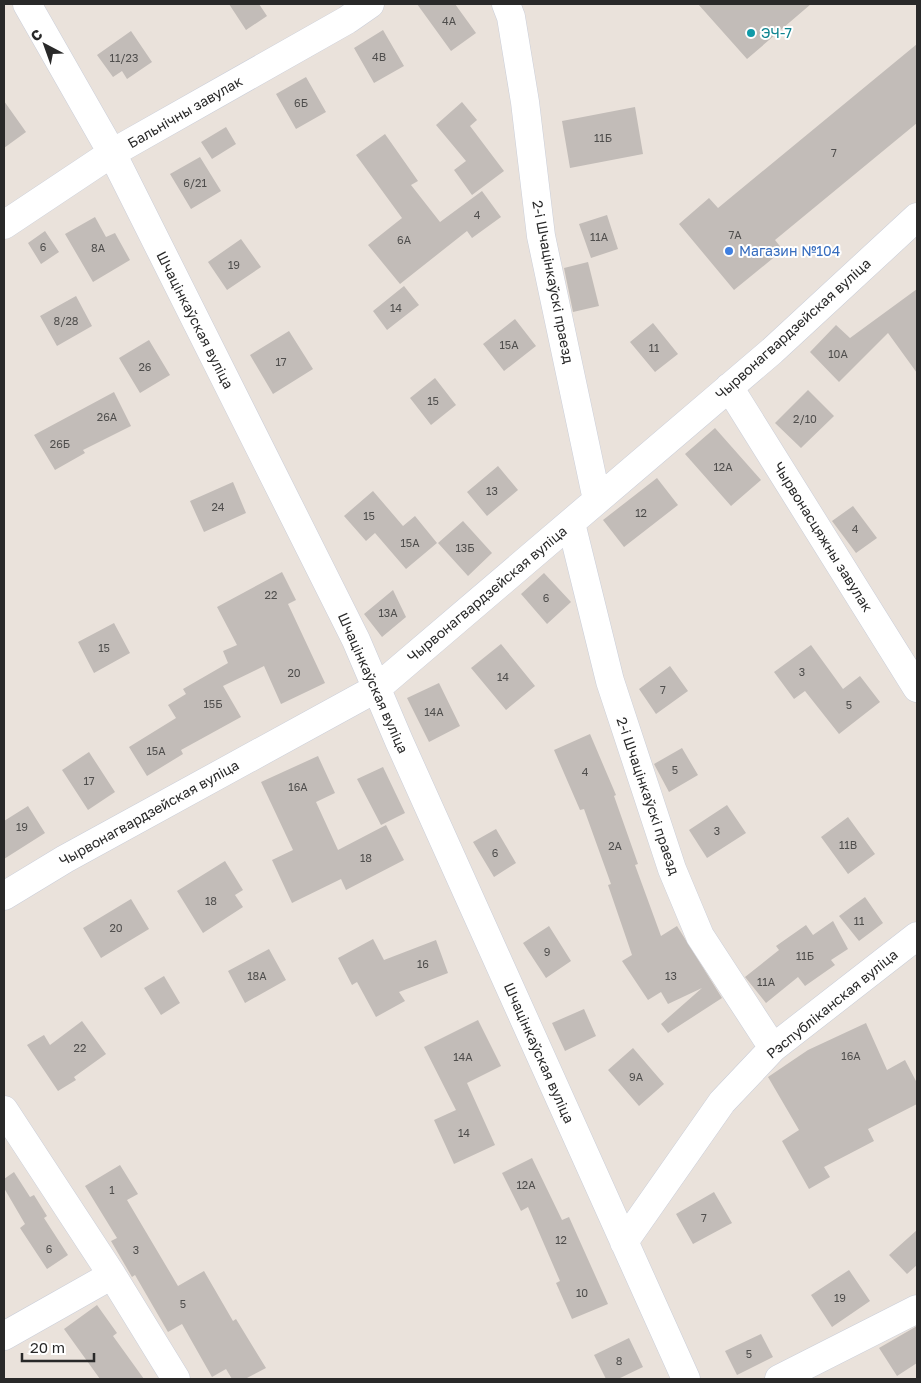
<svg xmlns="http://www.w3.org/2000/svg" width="921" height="1383" font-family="'Golos Text',sans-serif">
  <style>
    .building { fill: #c2bcb8 }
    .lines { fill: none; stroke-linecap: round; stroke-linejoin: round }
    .minor-casing { stroke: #caced9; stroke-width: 29 }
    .minor { stroke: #fff; stroke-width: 28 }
    .culture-dot { fill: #0f9aa8; stroke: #fff; stroke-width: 2 }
    .shop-dot { fill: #3f7fe0; stroke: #fff; stroke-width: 2 }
    .labels { text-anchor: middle; stroke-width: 4; stroke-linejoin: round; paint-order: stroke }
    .number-label { font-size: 11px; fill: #4f4e4d }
    .culture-label { font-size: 14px; fill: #0d838f; stroke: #fff; text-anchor: start }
    .street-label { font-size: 14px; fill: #292929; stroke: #fff }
    .shop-label { font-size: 14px; fill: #366cbe; stroke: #fff; text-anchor: start }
  </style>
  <rect width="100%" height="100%" fill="#eae2db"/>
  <!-- building -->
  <path class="building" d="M229 4H259L267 16 246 30Z
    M417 4H455L476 33 451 51Z
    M698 4H811L747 59Z
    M383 30 404 66 374 83 354 48Z
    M131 31 152 62 127 79 122 71 113 77 97 55Z
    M917 44V123L775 240 783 250 734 290 679 224 709 198 718 208Z
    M306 77 326 112 296 129 276 94Z
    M4 101 26 132 4 148Z
    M462 102 477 120 470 126 504 171 472 195 454 170 466 161 436 125Z
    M635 107 643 154 570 168 562 121Z
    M226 127 236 144 212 159 201 142Z
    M385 134 418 181 411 185 440 222 482 191 501 217 472 238 467 231 400 284 368 245 402 218 356 155Z
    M200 157 221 191 191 209 170 174Z
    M607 215 618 249 591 258 579 224Z
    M95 217 106 237 115 233 130 260 93 282 65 234Z
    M45 231 59 252 41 264 28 243Z
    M241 239 261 267 227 290 208 262Z
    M588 262 599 306 573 312 564 268Z
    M404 286 419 305 387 330 373 311Z
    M917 289V373L888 333 839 382 810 352 836 325 850 338Z
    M76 296 92 326 57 346 40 316Z
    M515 319 536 346 504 371 483 344Z
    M653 323 678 354 655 372 630 342Z
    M289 331 313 369 273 394 250 355Z
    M149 340 170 375 140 393 119 358Z
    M435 378 456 405 431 425 410 398Z
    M808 390 834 416 801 448 775 423Z
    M114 392 131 426 83 450 85 453 55 470 34 435Z
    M715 428 761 480 731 506 685 454Z
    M498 466 518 490 487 516 467 492Z
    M657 478 678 505 624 547 603 520Z
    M233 482 246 513 204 532 190 501Z
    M373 491 403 526 415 516 437 543 406 569 375 533 366 541 344 516Z
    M853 506 877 538 856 553 832 521Z
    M463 521 492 553 468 576 438 543Z
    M282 572 296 600 288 604 325 683 281 704 264 666 223 686 241 717 181 750 183 754 147 776 129 747 176 718 168 705 186 694 183 689 228 663 223 651 237 645 217 607Z
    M544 573 571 602 547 624 521 594Z
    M393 590 406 617 382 637 364 614Z
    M114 623 130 653 94 673 78 642Z
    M501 644 535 686 506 710 471 668Z
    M811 645 843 689 860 676 880 702 839 734 805 691 794 699 774 672Z
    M670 666 688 691 656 714 639 689Z
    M439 683 460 726 429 742 407 698Z
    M590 734 616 795 614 796 638 864 635 865 661 936 677 926 722 998 668 1033 661 1024 702 988 668 1004 661 992 648 1000 622 961 632 955 608 885 611 884 584 809 580 810 554 750Z
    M682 748 698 775 669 792 654 764Z
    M89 752 115 792 88 810 62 770Z
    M318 756 335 793 316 802 338 850 386 825 404 860 346 890 341 879 292 903 272 860 293 850 261 782Z
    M383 767 405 813 381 825 357 779Z
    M727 805 746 833 707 858 689 830Z
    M28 806 45 833 4 859V821Z
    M848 817 875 854 848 874 821 837Z
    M496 829 516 863 494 877 473 842Z
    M225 861 243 890 235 895 243 907 203 933 177 891Z
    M865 897 883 923 859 941 839 916Z
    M131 899 149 929 101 958 83 928Z
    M833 921 848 949 831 960 835 965 805 986 798 977 766 1003 745 977 779 950 776 946 806 925 813 935Z
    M549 926 571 961 546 978 523 943Z
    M373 939 384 960 436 940 448 973 399 992 405 1001 376 1017 357 982 352 985 338 958Z
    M269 949 286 980 245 1003 228 971Z
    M164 976 180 1003 161 1015 144 988Z
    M584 1009 596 1036 565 1051 552 1023Z
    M478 1020 501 1066 467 1083 495 1145 454 1164 434 1120 456 1110 424 1047Z
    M82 1021 106 1054 74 1077 76 1080 58 1091 27 1045 44 1035 50 1045Z
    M866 1023 887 1070 905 1060 917 1083V1104L868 1129 874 1141 824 1167 830 1177 809 1189 782 1141 799 1130 768 1077 808 1050Z
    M633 1048 664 1084 639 1106 608 1070Z
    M532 1158 562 1220 569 1217 608 1304 572 1319 556 1283 560 1281 528 1207 521 1211 502 1173Z
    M120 1165 138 1194 127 1200 178 1286 204 1271 233 1321 236 1319 266 1368 245 1379H232L226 1369 212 1377 182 1324 168 1332 135 1275 132 1277 111 1241 117 1238 85 1186Z
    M14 1172 30 1197 34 1195 47 1216 44 1218 68 1255 47 1269 20 1228 25 1224 4 1188V1179Z
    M714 1192 732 1223 693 1244 676 1214Z
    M917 1230V1265L907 1274 889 1255Z
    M849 1270 870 1301 832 1327 811 1295Z
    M97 1305 117 1333 113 1336 144 1379H100L64 1329Z
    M917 1326V1363L897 1376 879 1348Z
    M761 1334 773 1357 737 1375 725 1351Z
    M629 1338 643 1367 618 1379H606L594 1355Z"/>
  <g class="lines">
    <defs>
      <path id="minor" d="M27 4 112 153 356 640 399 741 686 1379
        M506 4 511 17 525 102 541 236 597 500
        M4 225 112 153 347 20 370 4
        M729 387 917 688
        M571 523 610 681 672 869 700 936 773 1048
        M4 896 65 859 377 688 772 351 917 217
        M4 1110 112 1275 176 1379
        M624 1242 722 1102 773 1048 917 936
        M4 1336 112 1275
        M779 1379 917 1309"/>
    </defs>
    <!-- minor casing -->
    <use href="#minor" class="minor-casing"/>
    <!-- minor -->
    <use href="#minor" class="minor"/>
  </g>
  <!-- markers -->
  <circle class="culture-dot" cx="751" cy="33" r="5"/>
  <circle class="shop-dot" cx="729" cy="251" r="5"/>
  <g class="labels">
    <!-- number labels -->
    <g class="number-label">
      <text x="449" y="25">4А</text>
      <text x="379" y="61">4В</text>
      <text x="124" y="62">11/23</text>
      <text x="301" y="107">6Б</text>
      <text x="603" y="142">11Б</text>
      <text x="834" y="157">7</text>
      <text x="195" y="187">6/21</text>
      <text x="477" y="219">4</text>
      <text x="735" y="239">7А</text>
      <text x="599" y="241">11А</text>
      <text x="404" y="244">6А</text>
      <text x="43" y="251">6</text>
      <text x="98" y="252">8А</text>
      <text x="234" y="269">19</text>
      <text x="396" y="312">14</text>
      <text x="66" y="325">8/28</text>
      <text x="509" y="349">15А</text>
      <text x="654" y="352">11</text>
      <text x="838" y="358">10А</text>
      <text x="281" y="366">17</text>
      <text x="145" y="371">26</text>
      <text x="433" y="405">15</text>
      <text x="107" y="421">26А</text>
      <text x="805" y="423">2/10</text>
      <text x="60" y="448">26Б</text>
      <text x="723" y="471">12А</text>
      <text x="492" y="495">13</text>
      <text x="218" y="511">24</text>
      <text x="641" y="517">12</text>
      <text x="369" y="520">15</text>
      <text x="855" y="533">4</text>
      <text x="410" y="547">15А</text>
      <text x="465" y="552">13Б</text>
      <text x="271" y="599">22</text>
      <text x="546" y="602">6</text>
      <text x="388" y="617">13А</text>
      <text x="104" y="652">15</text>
      <text x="802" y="676">3</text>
      <text x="294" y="677">20</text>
      <text x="503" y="681">14</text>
      <text x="663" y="694">7</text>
      <text x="213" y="708">15Б</text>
      <text x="849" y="709">5</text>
      <text x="434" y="716">14А</text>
      <text x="156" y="755">15А</text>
      <text x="675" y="774">5</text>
      <text x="585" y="776">4</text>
      <text x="89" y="785">17</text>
      <text x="298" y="791">16А</text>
      <text x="22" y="831">19</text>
      <text x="717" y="835">3</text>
      <text x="848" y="849">11В</text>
      <text x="615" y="850">2А</text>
      <text x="495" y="857">6</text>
      <text x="366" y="862">18</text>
      <text x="211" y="905">18</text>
      <text x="859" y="925">11</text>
      <text x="116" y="932">20</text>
      <text x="547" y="956">9</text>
      <text x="805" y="960">11Б</text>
      <text x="423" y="968">16</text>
      <text x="257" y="980">18А</text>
      <text x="671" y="980">13</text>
      <text x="766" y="986">11А</text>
      <text x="80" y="1052">22</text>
      <text x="851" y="1060">16А</text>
      <text x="463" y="1061">14А</text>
      <text x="636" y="1081">9А</text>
      <text x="464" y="1137">14</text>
      <text x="526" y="1189">12А</text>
      <text x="112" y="1194">1</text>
      <text x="704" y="1222">7</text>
      <text x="561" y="1244">12</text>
      <text x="49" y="1253">6</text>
      <text x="136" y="1254">3</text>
      <text x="582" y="1297">10</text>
      <text x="840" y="1302">19</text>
      <text x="183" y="1308">5</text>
      <text x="749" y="1358">5</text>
      <text x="619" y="1365">8</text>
    </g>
    <!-- culture labels -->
    <g class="culture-label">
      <text x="761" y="38">ЭЧ-7</text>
    </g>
    <!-- street labels -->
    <g class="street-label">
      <text transform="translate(185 112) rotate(-30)" y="5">Бальнічны завулак</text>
      <text transform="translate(553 282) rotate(79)" y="5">2-і Шчацінкаўскі праезд</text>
      <text transform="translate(195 320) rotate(63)" y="5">Шчацінкаўская вуліца</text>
      <text transform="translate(793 329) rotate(-42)" y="5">Чырвонагвардзейская вуліца</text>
      <text transform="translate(823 537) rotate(58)" y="5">Чырвонасцяжны завулак</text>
      <text transform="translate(487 594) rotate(-40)" y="5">Чырвонагвардзейская вуліца</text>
      <text transform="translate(373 683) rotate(66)" y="5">Шчацінкаўская вуліца</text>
      <text transform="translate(648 796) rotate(71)" y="5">2-і Шчацінкаўскі праезд</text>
      <text transform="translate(149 813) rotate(-29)" y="5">Чырвонагвардзейская вуліца</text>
      <text transform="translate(832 1004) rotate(-39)" y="5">Рэспубліканская вуліца</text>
      <text transform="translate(539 1053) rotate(66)" y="5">Шчацінкаўская вуліца</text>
    </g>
    <!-- shop labels -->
    <g class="shop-label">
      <text x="739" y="256">Магазин №104</text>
    </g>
  </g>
  <!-- border -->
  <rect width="921" height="1383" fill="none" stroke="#292929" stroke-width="10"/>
  <!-- north arrow -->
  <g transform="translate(45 45) rotate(319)" stroke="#ffffff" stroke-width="4" paint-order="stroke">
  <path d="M0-4L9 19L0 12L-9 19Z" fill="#292929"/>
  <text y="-8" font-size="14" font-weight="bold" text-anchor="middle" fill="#292929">С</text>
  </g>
  <!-- scale -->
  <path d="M22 1353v8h72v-8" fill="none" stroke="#292929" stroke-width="2.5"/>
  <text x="30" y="1353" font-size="15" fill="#292929" stroke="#ffffff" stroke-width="4" paint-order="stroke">20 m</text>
</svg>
